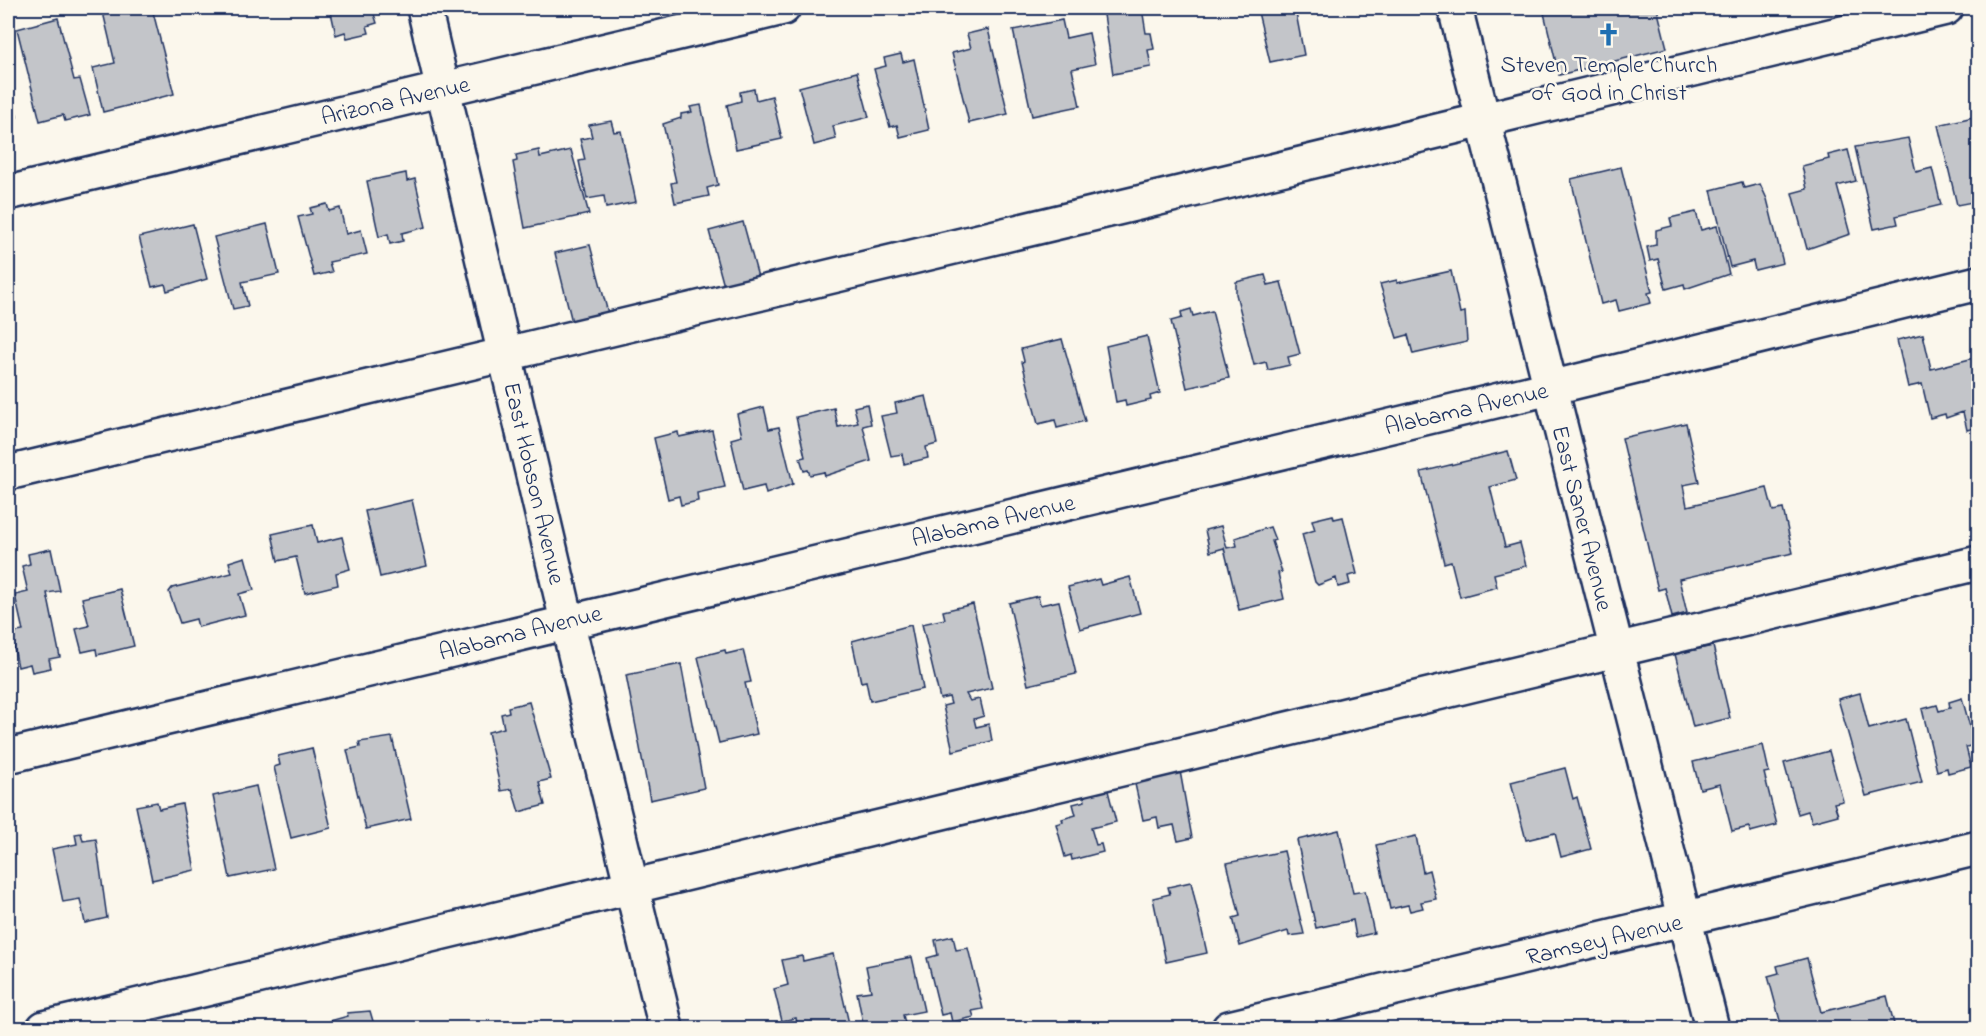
<svg xmlns="http://www.w3.org/2000/svg" width="1986" height="1036" font-family="'Indie Flower',sans-serif">
  <style>
    .building { fill: #c3c5c9; stroke: #1b2f5e; stroke-width: 1.5 }
    .lines { fill: none; stroke-linecap: round; stroke-linejoin: round }
    .minor-casing { stroke: #1b2f5e; stroke-width: 38 }
    .minor { stroke: #fbf7ec; stroke-width: 33 }
    .labels { text-anchor: middle; stroke-width: 5; stroke-linejoin: round; paint-order: stroke }
    .poi-label { font-size: 24px; fill: #1b2f5e; stroke: #fbf7ec }
    .street-label { font-size: 24px; fill: #1b2f5e; stroke: #fbf7ec }
  </style>
  <rect width="100%" height="100%" fill="#fbf7ec"/>
  <filter id="ink" filterUnits="userSpaceOnUse"><feTurbulence type="fractalNoise" baseFrequency=".0167" numOctaves="2"/><feDisplacementMap in="SourceGraphic" scale="12" xChannelSelector="R" yChannelSelector="G"/><feConvolveMatrix kernelMatrix="1 2 1 2 8 2 1 2 1" color-interpolation-filters="sRGB"/></filter>
  <g filter="url(#ink)">
    <!-- building -->
    <path class="building" d="M102 8H152L174 94 103 112 93 68 115 63Z
      M330 8H372L377 23 367 26 369 33 347 38 345 32 336 35Z
      M1103 8H1142L1146 33H1151L1154 49 1148 50 1151 67 1113 74Z
      M1257 8H1295L1304 55 1270 62Z
      M1550 8H1657L1667 48 1559 75 1543 9Z
      M58 18 74 80 80 79 90 115 65 121 63 115 40 121 17 29Z
      M1062 20 1066 38 1089 33 1095 64 1072 69 1080 106 1032 116 1013 30Z
      M988 29 1008 114 969 123 952 53 971 48 967 34Z
      M901 54 903 62 914 59 929 130 900 137 897 125 890 127 874 69 886 66 884 58Z
      M8 65 17 117 8 119Z
      M857 72 869 117 833 126 836 139 814 145 799 87Z
      M754 89 756 100 772 96 782 139 736 149 727 105 741 101 740 92Z
      M701 105 718 185 707 188 709 196 675 203 671 183 676 182 663 124 681 118V114L692 112 690 107Z
      M1978 116V201L1957 205 1938 125Z
      M611 121 614 132 621 131 636 202 606 208 604 196 587 199 579 161 585 160 580 139 592 137 589 125Z
      M1908 138 1916 172 1932 168 1941 205 1896 216 1898 224 1874 229 1855 147Z
      M539 150 540 157 571 150 589 214 525 228 513 162 517 161 516 155Z
      M1848 150 1856 181 1837 186 1850 234 1807 249 1792 193 1807 189 1802 166 1829 159 1828 155Z
      M1621 167 1652 292 1648 293 1651 303 1619 311 1616 300 1601 304 1571 179Z
      M406 173 407 181 415 179 426 227 402 233 403 241 390 244 388 234 379 237 367 181Z
      M1742 182 1744 188 1760 184 1767 199 1783 263 1755 270 1753 261 1730 267 1711 190Z
      M327 204 329 211 340 208 346 234 361 230 367 254 329 262 332 272 314 276 298 217 312 214 310 208Z
      M1696 212 1701 230 1717 226 1729 274 1685 289 1684 284 1666 289 1658 259 1650 261 1647 247 1656 245V230L1672 226 1670 218Z
      M743 222 758 277 724 286 709 231Z
      M193 224 207 279 167 291 165 284 152 287 139 237Z
      M267 224 279 274 242 282 248 306 233 309 214 237Z
      M590 245 608 313 572 322 555 253Z
      M1451 271 1460 313 1465 312 1467 342 1413 354 1408 335 1397 338 1380 284 1397 280V283Z
      M1265 275 1268 285 1281 282 1300 354 1288 357 1290 365 1268 370 1266 362 1254 365 1236 294V282Z
      M1191 309 1193 316 1212 311 1229 378 1187 388 1171 321 1182 318 1181 312Z
      M1923 334 1931 369 1974 358 1978 376V427L1967 430 1963 412 1946 418 1945 414 1930 418 1922 384 1908 387 1897 340Z
      M1147 336 1160 393 1150 396 1151 400 1126 406 1125 400 1116 402 1106 346Z
      M1062 339 1085 421 1057 428 1055 420 1038 424 1022 362 1024 361 1021 349Z
      M926 396 937 444 926 447 928 458 904 464 902 454 891 456 881 416 897 413 895 403Z
      M867 404 871 424 863 426 871 461 825 476 824 472 810 475 808 470 804 471 800 458 805 457 796 417 834 408 838 427 858 423 854 407Z
      M764 407 769 429 779 427 793 484 766 494 764 486 743 491 731 439 742 436 737 414Z
      M1686 423 1699 482 1683 485 1687 506 1767 488 1773 511 1783 509 1793 553 1679 579 1687 613 1672 617 1665 588 1658 590 1622 438Z
      M712 430 725 487 697 493 698 501 681 505 679 496 668 499 654 438 678 432 679 437Z
      M1508 451 1516 480 1490 487 1505 547 1520 543 1526 566 1494 574 1497 587 1460 597 1451 561 1444 563 1421 472Z
      M412 500 427 566 380 577 365 511Z
      M1333 515 1334 519 1343 517 1357 574 1348 576 1350 584 1338 587 1336 578 1318 585 1315 582 1302 534 1315 530 1312 520Z
      M313 525 317 543 342 537 350 569 336 573 338 585 305 593 296 557 278 561 272 534Z
      M1221 526 1227 548 1237 546 1235 538 1270 527 1275 540 1272 541 1282 572 1278 573 1284 599 1239 610 1224 548 1210 552 1205 530Z
      M51 549 60 591 47 593 60 657 49 659 51 668 32 672 30 664 18 667 11 633 23 631 15 595 28 592 22 566 30 564 28 554Z
      M245 557 254 590 239 594 245 615 198 627 196 619 180 623 169 592 172 588 232 573 229 562Z
      M1130 577 1140 613 1080 629 1068 587 1099 579 1101 585Z
      M120 589 134 646 97 655 96 649 82 652 76 629 89 626 82 598Z
      M1038 596 1040 605 1059 601 1076 674 1028 685 1009 603Z
      M973 604 992 688 966 694 970 701 980 699 984 716 974 719 976 727 989 724 992 741 953 751 943 706 951 704 949 697 940 699 922 624 945 619 943 611Z
      M911 625 923 689 870 701 866 681 861 682 852 641Z
      M1713 646 1730 718 1693 727 1675 654Z
      M725 650 726 654 743 650 751 682 745 683 757 734 719 743 698 657Z
      M681 664 704 788 650 800 626 675Z
      M1860 693 1869 729 1906 719 1922 782 1866 796 1838 699Z
      M1962 698 1975 745 1966 747 1971 767 1948 773 1947 768 1937 771 1922 709 1937 705 1939 711 1950 708 1949 702Z
      M529 702 551 779 539 782 545 805 519 812 512 789 501 791 488 732 504 728 501 714 509 712 508 707Z
      M392 737 411 819 366 829 347 750 360 747 359 742Z
      M1763 745 1769 772 1764 773 1777 825 1750 832 1749 827 1732 831 1720 784 1700 789 1693 762Z
      M312 748 331 828 291 838 274 767 280 765 278 756Z
      M1829 751 1843 801 1834 803 1838 815 1812 822 1808 811 1798 814 1784 763Z
      M1565 768 1573 799 1577 797 1591 849 1561 857 1555 833 1526 840 1511 782Z
      M1180 771 1192 838 1178 841 1174 825 1159 828 1157 817 1143 820 1135 784Z
      M1106 783 1116 822 1091 828 1096 845 1101 844 1103 852 1072 860 1071 855 1065 857 1056 824 1063 822 1062 819 1076 815 1073 804 1085 801 1082 789Z
      M256 786 274 869 230 878 213 796Z
      M157 802 159 809 182 804 195 870 152 880 136 806Z
      M1339 830 1353 893 1365 891 1374 933 1356 937 1353 920 1316 928 1297 840Z
      M81 833 83 841 96 839 107 918 85 923 80 899 63 902 52 849 77 844 75 834Z
      M1416 836 1423 872 1429 870 1436 899 1421 902 1423 908 1410 911 1408 905 1390 909 1376 845Z
      M1284 851 1304 934 1289 936 1288 931 1240 946 1233 918 1240 916 1227 863Z
      M1191 882 1207 953 1166 962 1153 898 1170 894 1168 887Z
      M953 936 956 950 968 948 983 1009 972 1011 974 1017 952 1022 950 1013 941 1015 927 958 938 955 935 940Z
      M833 954 850 1028H798L796 1018 782 1021 774 989 788 985 782 960 802 956 803 961Z
      M912 957 924 1011 903 1015 905 1023 864 1028 857 993 871 991 866 966Z
      M1807 958 1821 1012 1887 996 1895 1028H1782L1768 976 1779 973 1777 966Z
      M370 1011 375 1028H331L330 1021 348 1016 347 1013Z
      M617 1022 619 1028H587Z"/>
    <g class="lines">
      <defs>
        <path id="minor" d="M424 8 567 621 666 1028
          M1455 8 1712 1028
          M8 193 783 8
          M8 473C653 316 1301 167 1946 8
          M8 756 1550 388 1978 283
          M44 1028 1978 563
          M1229 1028 1978 848"/>
      </defs>
      <!-- minor casing -->
      <use href="#minor" class="minor-casing"/>
      <!-- minor -->
      <use href="#minor" class="minor"/>
    </g>
  </g>
  <!-- icons -->
  <defs>
    <symbol id="church-bare" viewBox="-9 -9 18 18"><path d="M-1.2-6h2.4v3.5h3.3v2.4h-3.3V6h-2.4V-.1h-3.3v-2.4h3.3Z" fill="#1f6fb2" stroke="#fbf7ec" stroke-width="2.5" paint-order="stroke"/></symbol>
  </defs>
  <g fill-rule="evenodd">
    <use href="#church-bare" x="1592" y="18" width="33" height="33"/>
  </g>
  <g class="labels">
    <!-- poi labels -->
    <g class="poi-label">
      <text x="1609" y="72">Steven Temple Church<tspan x="1609" dy="28">of God in Christ</tspan></text>
    </g>
    <!-- street labels -->
    <g class="street-label">
      <text transform="translate(395 100) rotate(-13)" y="8">Arizona Avenue</text>
      <text transform="translate(1466 408) rotate(-13)" y="8">Alabama Avenue</text>
      <text transform="translate(535 483) rotate(77)" y="8">East Hobson Avenue</text>
      <text transform="translate(1583 518) rotate(76)" y="8">East Saner Avenue</text>
      <text transform="translate(993 520) rotate(-13)" y="8">Alabama Avenue</text>
      <text transform="translate(520 632) rotate(-14)" y="8">Alabama Avenue</text>
      <text transform="translate(1604 939) rotate(-13)" y="8">Ramsey Avenue</text>
    </g>
  </g>
  <!-- margin -->
  <rect width="1986" height="1036" fill="none" stroke="#fbf7ec" stroke-width="30"/>
  <rect x="15" y="15" width="1956" height="1006" fill="none" stroke="#1b2f5e" stroke-width="2" filter="url(#ink)"/>
</svg>
